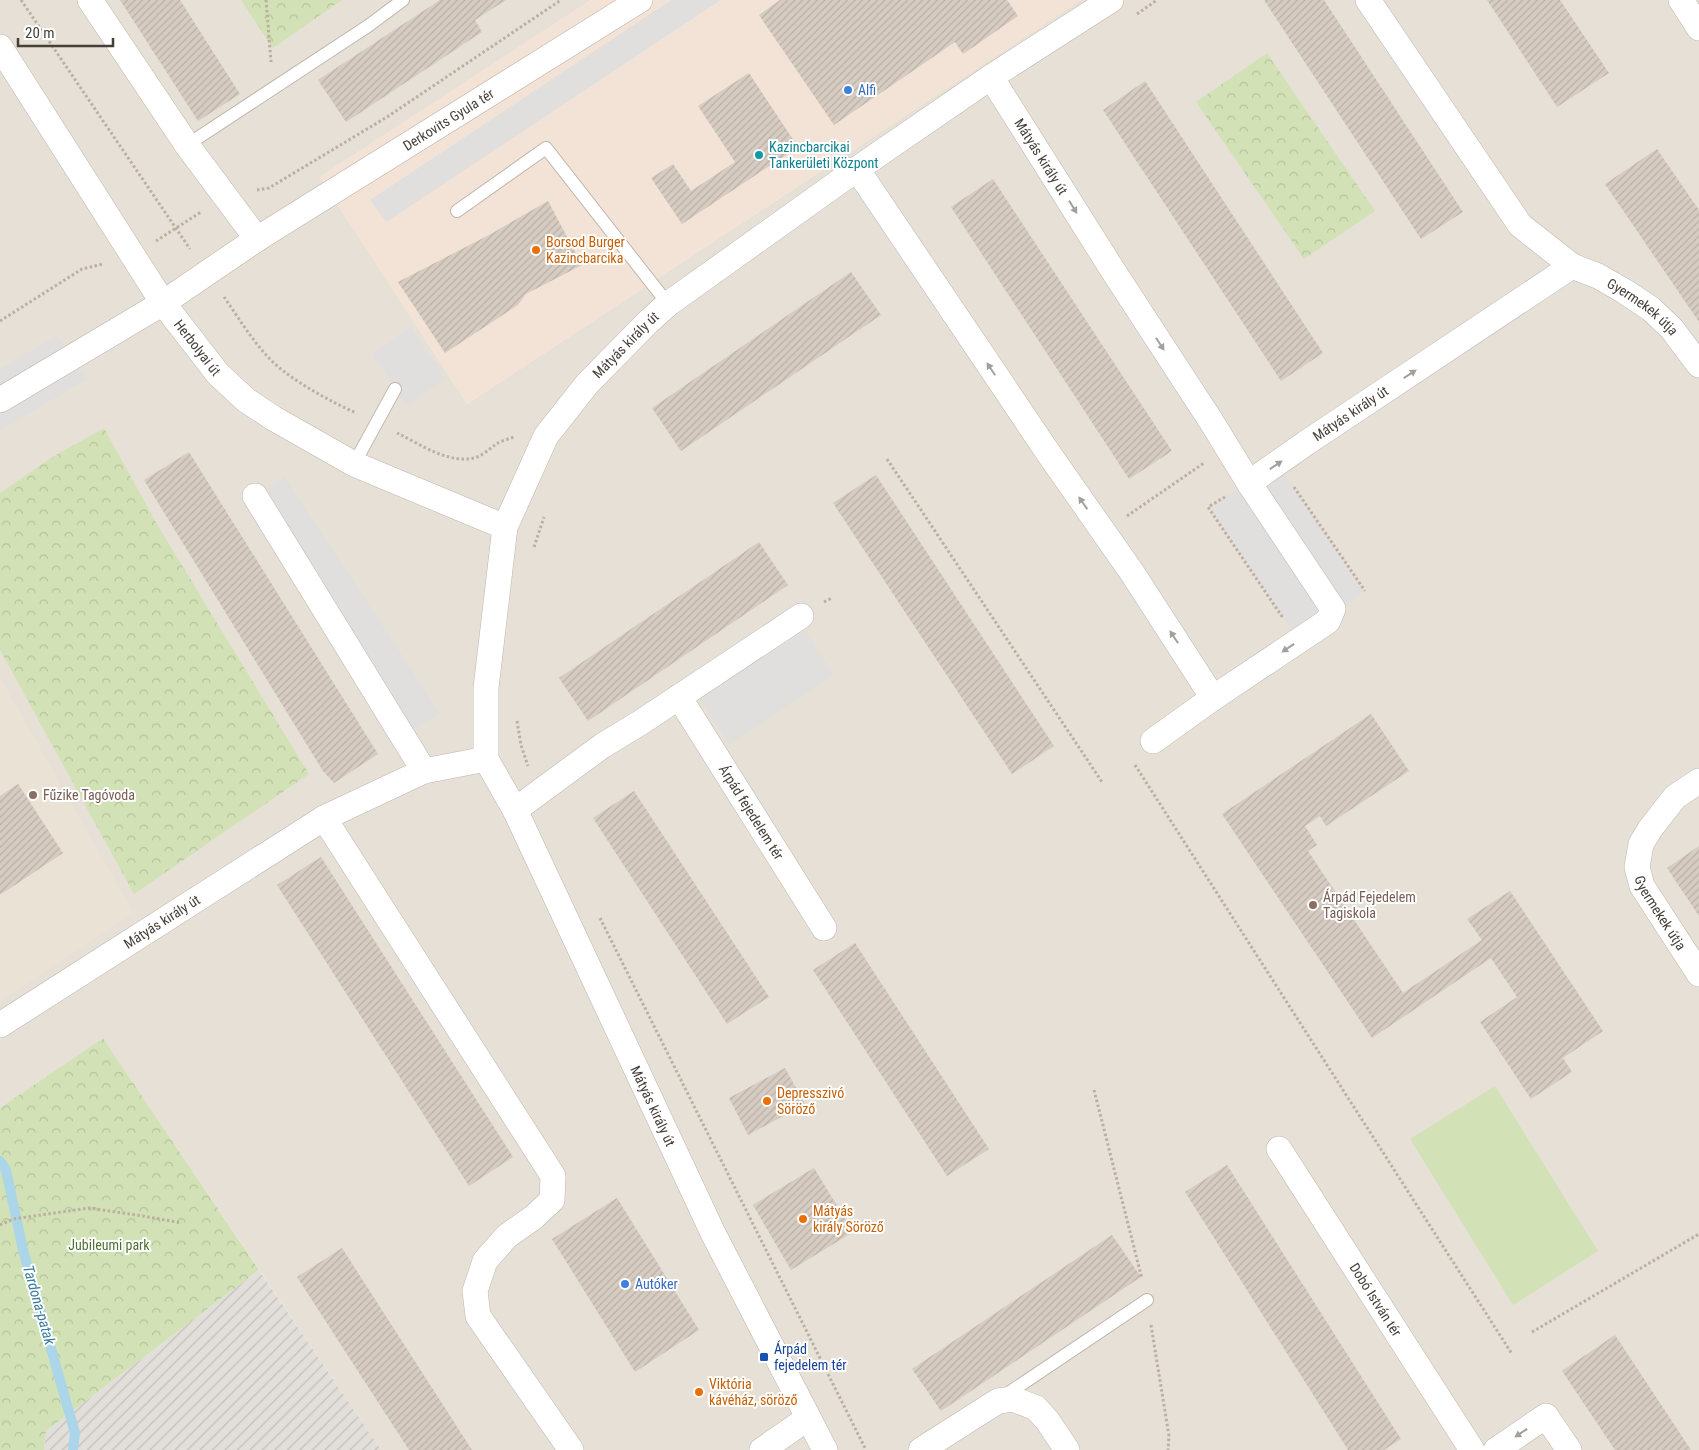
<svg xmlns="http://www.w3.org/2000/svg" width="1699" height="1450" font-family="'Roboto Condensed',sans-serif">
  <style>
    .residential { fill: #e6e0d7 }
    .commercial { fill: #f2e3d6 }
    .industrial { fill: url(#industrial-furrows) }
    .education { fill: #eae2d4 }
    .forest { fill: url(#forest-crowns) }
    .pitch { fill: #d2e2b6 }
    .parking { fill: #e1dfdd }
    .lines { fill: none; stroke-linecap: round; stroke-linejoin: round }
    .stream { stroke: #abd5e8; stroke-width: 10 }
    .building { fill: url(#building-hatch) }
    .service-casing { stroke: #bdb5ac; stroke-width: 14 }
    .minor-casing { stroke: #bdb5ac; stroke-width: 26 }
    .path { stroke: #bdaf9f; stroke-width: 3; stroke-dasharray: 2.5 2.5; stroke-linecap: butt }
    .service { stroke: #fff; stroke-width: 12 }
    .minor { stroke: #fff; stroke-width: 25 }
    .oneway { fill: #a29f9c }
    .shop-dot { fill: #3f7fe0; stroke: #fff; stroke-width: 2 }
    .culture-dot { fill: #0f9aa8; stroke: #fff; stroke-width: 2 }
    .food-dot { fill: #e8710a; stroke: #fff; stroke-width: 2 }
    .education-dot { fill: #8d6e63; stroke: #fff; stroke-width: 2 }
    .transit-dot { fill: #1a4fb4; stroke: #fff; stroke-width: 2 }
    .labels { text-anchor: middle; stroke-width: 4; stroke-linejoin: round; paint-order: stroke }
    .shop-label { font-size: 14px; fill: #366cbe; stroke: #fff; text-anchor: start }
    .street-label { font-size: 14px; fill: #453f38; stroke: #fff }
    .culture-label { font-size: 14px; fill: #0d838f; stroke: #fff; text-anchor: start }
    .food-label { font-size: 14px; fill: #c56008; stroke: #fff; text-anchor: start }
    .education-label { font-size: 14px; fill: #785e54; stroke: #fff; text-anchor: start }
    .park-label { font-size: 14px; fill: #4f7131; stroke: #fff }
    .transit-label { font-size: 14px; fill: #164399; stroke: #fff; text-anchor: start }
    .water-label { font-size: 15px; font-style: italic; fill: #3a7d9e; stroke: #fff }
  </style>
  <defs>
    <pattern id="industrial-furrows" width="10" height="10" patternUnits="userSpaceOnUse" patternTransform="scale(1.25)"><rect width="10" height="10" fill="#e2deda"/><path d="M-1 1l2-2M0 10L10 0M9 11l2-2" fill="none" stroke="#c3c0bc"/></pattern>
    <pattern id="forest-crowns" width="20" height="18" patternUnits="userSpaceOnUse" patternTransform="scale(1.25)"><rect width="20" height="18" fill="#d2e2b6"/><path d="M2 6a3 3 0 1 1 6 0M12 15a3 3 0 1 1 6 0" fill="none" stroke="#b6c39d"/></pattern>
    <pattern id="building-hatch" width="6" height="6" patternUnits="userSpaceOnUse" patternTransform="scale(1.25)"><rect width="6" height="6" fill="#d6ccc2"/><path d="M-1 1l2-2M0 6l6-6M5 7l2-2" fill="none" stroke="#b9b0a7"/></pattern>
  </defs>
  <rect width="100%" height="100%" fill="#f2eee9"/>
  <!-- residential -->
  <path class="residential" d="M0 0H591L320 177 467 404 1081 0H1699V1450H381L103 1038 0 1108Z"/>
  <!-- commercial -->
  <path class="commercial" d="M591 0H1081L467 404 319 177Z"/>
  <!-- industrial -->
  <path class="industrial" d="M259 1270 381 1450H44L46 1431Z"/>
  <!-- education -->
  <path class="education" d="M0 677 133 912 0 1002Z"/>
  <!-- forest -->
  <path class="forest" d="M241 0H342L273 48Z
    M1267 53 1375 211 1304 259 1196 102Z
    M104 428 158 526 309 774 134 894 0 650V493L51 458Z
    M103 1038 259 1270 46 1431 44 1450H0V1108Z"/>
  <!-- pitch -->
  <path class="pitch" d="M1495 1086 1598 1251 1513 1305 1410 1139Z"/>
  <!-- parking -->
  <path class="parking" d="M671 0H721L386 222 370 200Z
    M411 327 446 379 407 406 372 354Z
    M57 335 87 379 0 431V369Z
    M1278 464 1365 591 1299 641 1208 507Z
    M285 477 440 713 403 736 255 496Z
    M797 619 834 675 730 745 692 688Z"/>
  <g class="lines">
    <!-- stream -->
    <path class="stream" d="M0 1161 6 1170 23 1250 75 1433 73 1450"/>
  </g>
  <!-- building -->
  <path class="building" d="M120 0H180L240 94 198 121Z
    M440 0H506L475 20 482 32 346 122 318 80Z
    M780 0H1007L1018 16 963 54 955 42 834 125 759 15Z
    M1264 0H1324L1463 212 1421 239Z
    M1487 0H1560L1609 73 1557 107Z
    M749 73 798 147 682 224 651 178 673 164 691 191 735 162 698 106Z
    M1145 81 1323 353 1281 381 1103 110Z
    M1657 149 1699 210V322L1605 184Z
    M993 179 1172 451 1129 479 951 207Z
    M548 201 582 265 526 294 518 305 445 353 398 282 489 235Z
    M851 272 881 315 681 451 652 408Z
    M189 452 378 754 334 783 323 771 144 480Z
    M876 475 1054 746 1012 774 833 503Z
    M759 542 788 585 588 721 559 678Z
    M1371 714 1409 771 1326 826 1320 816 1305 826 1317 845 1308 851 1403 993 1482 940 1467 919 1510 891 1603 1031 1563 1058 1572 1072 1531 1099 1480 1022 1517 997 1491 958 1372 1038 1222 814Z
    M18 784 63 853 0 895V796Z
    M634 791 769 997 727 1024 593 818Z
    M1699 846V916L1667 868Z
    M321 857 513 1157 469 1186 277 885Z
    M855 943 989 1149 947 1176 813 970Z
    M785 1068 805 1104 748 1135 729 1098Z
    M1227 1165 1401 1439 1384 1450H1348L1185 1192Z
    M814 1168 853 1232 791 1270 753 1205Z
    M617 1198 699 1330 635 1372 552 1239Z
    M1112 1235 1141 1277 941 1411 912 1369Z
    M342 1248 472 1450H409L297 1277Z
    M1615 1335 1691 1450H1615L1562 1371Z"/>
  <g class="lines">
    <defs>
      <path id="service" d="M187 145 368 26 403 0
        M457 211 546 148 668 304
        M354 464 395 389
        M1004 1396 1147 1300"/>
      <g id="minor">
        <path d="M90 0 187 145 257 239"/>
        <path id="s1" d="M1368 0 1520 225 1572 266 1598 276 1624 291 1651 309 1672 329 1699 365"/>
        <path d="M1681 0 1699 28"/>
        <path id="s2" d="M0 47 163 303 218 374 246 400 273 418 354 464 505 527"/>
        <path id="s3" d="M991 77 1112 269 1211 421 1249 483 1306 443 1572 266"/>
        <path d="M857 169 1049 454 1133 574 1213 698 1328 621 1333 609 1249 483"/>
        <path id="s4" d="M0 400 163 303 257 239 640 0"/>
        <path d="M255 496 424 771"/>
        <path id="s5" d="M679 697 824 928"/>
        <path d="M1153 741 1213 698"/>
        <path id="s6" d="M1699 781 1675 797 1650 829 1641 844 1637 867 1642 886 1699 974"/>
        <path d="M515 810 602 746 643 721 801 616"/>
        <path d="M324 818 553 1176 552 1200 534 1217 507 1236 485 1261 475 1291 478 1316 571 1450"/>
        <path id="s7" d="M0 1025 324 818 424 771 486 759"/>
        <path id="s8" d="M1279 1149C1344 1249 1407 1350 1472 1450"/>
        <path d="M762 1450 808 1418"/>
        <path id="s9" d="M825 1450 713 1233 515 810 486 759V688L505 527 546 436 587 384 648 322 668 304 857 169 991 77 1111 0"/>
        <path d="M921 1450 998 1401 1013 1399 1036 1408 1047 1420 1067 1450"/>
        <path d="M1496 1450 1546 1416 1569 1450"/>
      </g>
    </defs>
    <!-- service casing -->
    <use href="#service" class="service-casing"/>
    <!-- minor casing -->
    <use href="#minor" class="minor-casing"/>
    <!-- path -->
    <path class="path" d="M21 0 190 249
      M266 0 271 62
      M1137 14 1157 0
      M257 190 269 188 387 117 561 0
      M156 241 201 212
      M224 297C241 321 258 351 282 370 304 387 330 401 356 413
      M0 321 82 269 103 264
      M397 433C420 444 451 466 477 457 484 454 490 449 496 444 501 441 508 439 514 437
      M887 459 1102 782
      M1294 487 1365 591
      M1225 497 1208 507 1283 618
      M1127 516 1204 463
      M534 547 544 517
      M824 602 832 598
      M517 721 521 745 528 766
      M1135 765 1512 1354
      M600 918 866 1450
      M1094 1090 1142 1279
      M0 1225 13 1219 89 1208 143 1216 182 1223
      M1151 1325 1169 1436 1168 1450
      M1532 1332 1699 1234"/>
    <!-- service -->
    <use href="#service" class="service"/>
    <!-- minor -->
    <use href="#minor" class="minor"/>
  </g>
  <!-- one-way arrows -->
  <defs><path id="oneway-solid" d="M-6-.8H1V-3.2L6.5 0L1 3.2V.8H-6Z" transform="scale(1.25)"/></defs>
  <g class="oneway">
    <use href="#oneway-solid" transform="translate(1073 207) rotate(58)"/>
    <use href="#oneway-solid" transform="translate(1160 344) rotate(57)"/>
    <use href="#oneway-solid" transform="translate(991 369) rotate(-124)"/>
    <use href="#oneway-solid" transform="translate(1410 374) rotate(-33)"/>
    <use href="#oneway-solid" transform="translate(1276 465) rotate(-34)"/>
    <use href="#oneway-solid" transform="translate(1083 503) rotate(-125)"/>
    <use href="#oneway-solid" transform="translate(1174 637) rotate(-123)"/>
    <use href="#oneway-solid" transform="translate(1288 648) rotate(146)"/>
    <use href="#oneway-solid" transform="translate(1521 1433) rotate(146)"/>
  </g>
  <!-- markers -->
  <g class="shop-dot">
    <circle cx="848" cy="90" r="5"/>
    <circle cx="625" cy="1284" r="5"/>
  </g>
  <circle class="culture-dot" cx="759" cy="155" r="5"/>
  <g class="food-dot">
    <circle cx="536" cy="250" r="5"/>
    <circle cx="767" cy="1101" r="5"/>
    <circle cx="803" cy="1219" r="5"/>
    <circle cx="699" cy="1392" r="5"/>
  </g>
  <g class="education-dot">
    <circle cx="33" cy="795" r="5"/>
    <circle cx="1313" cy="905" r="5"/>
  </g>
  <rect class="transit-dot" x="759" y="1352" width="10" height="10" rx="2.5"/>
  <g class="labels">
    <!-- shop labels -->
    <g class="shop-label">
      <text x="858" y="95">Alfi</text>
      <text x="635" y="1289">Autóker</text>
    </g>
    <!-- street labels -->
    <g class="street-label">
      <text dy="5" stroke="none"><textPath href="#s4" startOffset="529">Derkovits Gyula tér</textPath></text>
      <text dy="5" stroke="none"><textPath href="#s3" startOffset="94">Mátyás király út</textPath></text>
      <text dy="5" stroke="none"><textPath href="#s1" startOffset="420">Gyermekek útja</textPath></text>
      <text dy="5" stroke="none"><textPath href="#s9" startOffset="1224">Mátyás király út</textPath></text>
      <text dy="5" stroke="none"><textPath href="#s2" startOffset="360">Herbolyai út</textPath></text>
      <text dy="5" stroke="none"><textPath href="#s3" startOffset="604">Mátyás király út</textPath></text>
      <text dy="5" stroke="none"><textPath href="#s5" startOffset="136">Árpád fejedelem tér</textPath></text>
      <text dy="5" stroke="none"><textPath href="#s6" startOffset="162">Gyermekek útja</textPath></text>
      <text dy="5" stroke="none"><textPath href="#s7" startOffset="192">Mátyás király út</textPath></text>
      <text transform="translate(653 1106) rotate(65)" y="5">Mátyás király út</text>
      <text dy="5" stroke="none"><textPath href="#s8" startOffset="179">Dobó István tér</textPath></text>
    </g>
    <!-- culture labels -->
    <g class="culture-label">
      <text x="769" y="152">Kazincbarcikai<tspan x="769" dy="16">Tankerületi Központ</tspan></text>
    </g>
    <!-- food labels -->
    <g class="food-label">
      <text x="546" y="247">Borsod Burger<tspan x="546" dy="16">Kazincbarcika</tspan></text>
      <text x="777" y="1098">Depresszivó<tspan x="777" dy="16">Söröző</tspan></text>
      <text x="813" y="1216">Mátyás<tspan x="813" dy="16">király Söröző</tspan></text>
      <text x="709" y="1389">Viktória<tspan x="709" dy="16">kávéház, söröző</tspan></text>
    </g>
    <!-- education labels -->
    <g class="education-label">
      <text x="43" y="800">Fűzike Tagóvoda</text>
      <text x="1323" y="902">Árpád Fejedelem<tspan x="1323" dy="16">Tagiskola</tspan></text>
    </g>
    <!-- park labels -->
    <g class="park-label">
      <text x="109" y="1250">Jubileumi park</text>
    </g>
    <!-- transit labels -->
    <g class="transit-label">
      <text x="774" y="1354">Árpád<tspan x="774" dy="16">fejedelem tér</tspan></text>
    </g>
    <!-- water labels -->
    <g class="water-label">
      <text transform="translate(39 1305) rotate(74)" y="5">Tardona-patak</text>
    </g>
  </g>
  <!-- scale -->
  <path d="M18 38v8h95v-8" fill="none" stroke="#453f38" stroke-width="2.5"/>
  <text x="25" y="38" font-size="15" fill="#453f38" stroke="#ffffff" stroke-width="4" paint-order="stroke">20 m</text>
</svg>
